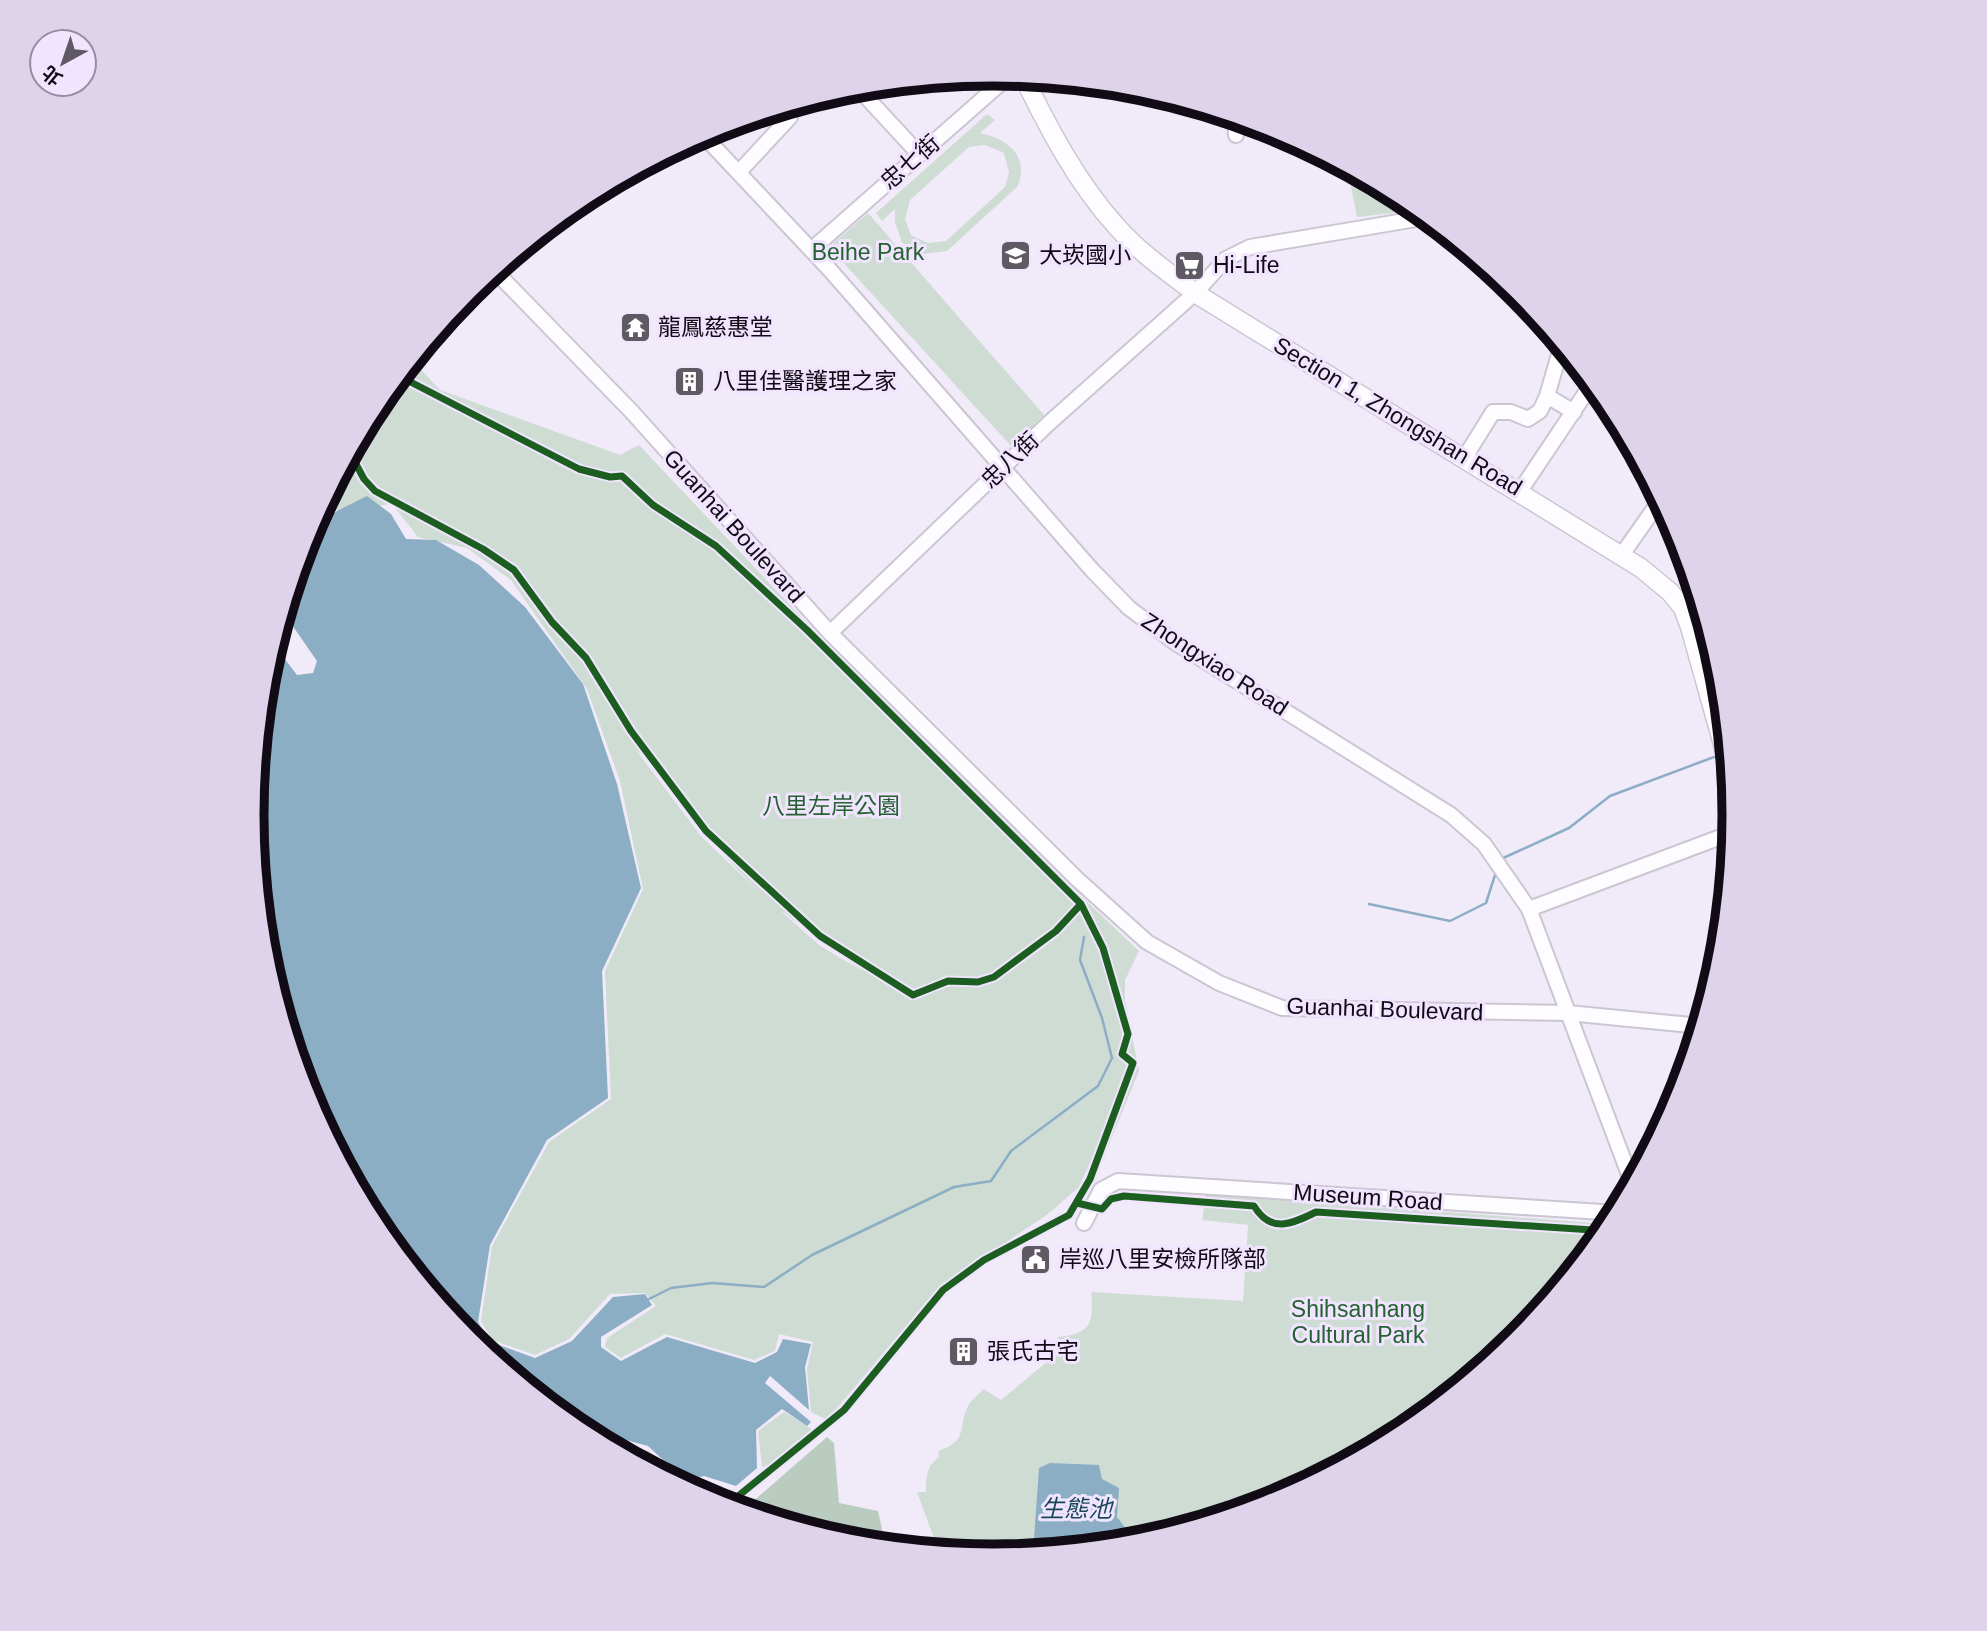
<svg xmlns="http://www.w3.org/2000/svg" width="1987" height="1631" font-family="Arial,'Noto Sans TC',sans-serif">
  <style>
    .green { fill: #cfdcd4; fill-rule: evenodd }
    .forest { fill: #b9ccbf }
    .water { fill: #8caec4 }
    .lines { fill: none; stroke-linecap: round; stroke-linejoin: round }
    .stream { stroke: #8caec4; stroke-width: 2.5 }
    .minor-casing { stroke: #ccc6d3; stroke-width: 18 }
    .major-casing { stroke: #ccc6d3; stroke-width: 21 }
    .minor { stroke: #fdfcfe; stroke-width: 14 }
    .major { stroke: #fdfcfe; stroke-width: 18 }
    .cycleway-casing { stroke: #f0e4fe; stroke-width: 11 }
    .cycleway { stroke: #1b5e20; stroke-width: 7 }
    .labels { text-anchor: middle; stroke-width: 6; stroke-linejoin: round; paint-order: stroke }
    .street-label { font-size: 23px; fill: #100b15; stroke: #f0e4fe }
    .park-label { font-size: 23px; fill: #266132; stroke: #f0e4fe }
    .poi-label { font-size: 23px; fill: #100b15; stroke: #f0e4fe; text-anchor: start }
    .water-label { font-size: 24px; font-style: italic; fill: #19475a; stroke: #f0e4fe }
    .rim { fill: none; stroke: #100b15; stroke-width: 9 }
  </style>
  <rect width="100%" height="100%" fill="#f1eaf8"/>
  <!-- green -->
  <path class="green" d="M987 114 995 120 980 133C1007 138 1031 157 1017 187L947 251 923 254 902 243 895 222V209L882 221 876 213ZM985 145 1004 153 1009 173 1005 187 946 241 928 243 911 235 905 219 910 200 969 147Z
    M1347 167 1406 199 1420 210 1357 217Z
    M868 213 1044 415 1012 447 829 247Z
    M412 360 440 390 620 455 639 445 843 661 1007 826 1139 951 1125 980V1000L1139 1071 1102 1162 1092 1158 1079 1187 1048 1214 937 1289 827 1420 811 1412 807 1369 813 1342 779 1334 775 1351 754 1360 665 1334 621 1358 605 1347 607 1338 656 1306 645 1293 610 1294 569 1339 535 1355 492 1340 481 1321 492 1246 549 1142 611 1099 605 971 643 889 620 781 587 689 511 580 467 548 418 537 392 504 334 511 324 501 377 403ZM636 750 650 761 695 825 757 890 701 836ZM782 912H783L862 971 819 945Z
    M1206 1194 1606 1224 1580 1254V1265L1518 1340 1405 1433 1277 1501 1138 1543 993 1557 939 1552 917 1492H926C926 1476 927 1466 939 1457L938 1451C969 1441 957 1429 968 1406 971 1400 979 1394 984 1389L1001 1400 1054 1356 1058 1337C1091 1334 1094 1323 1091 1292L1243 1301 1248 1225 1202 1220Z
    M784 1412 812 1429 776 1463 762 1467 758 1431Z
    M595 1440 609 1442 629 1453 648 1450 686 1483 708 1481 737 1496 722 1505 709 1501Z"/>
  <!-- forest -->
  <path class="forest" d="M827 1437 834 1443 839 1503 878 1511 886 1547 848 1543 742 1511Z"/>
  <!-- water -->
  <path class="water" d="M367 496 391 514 406 539 436 540 479 565 525 607 583 684 617 784 641 888 602 971 608 1098 547 1140 490 1245 478 1322 491 1342 535 1358 572 1341 613 1297 645 1294 652 1305 601 1337V1347L621 1361 667 1337 755 1363 777 1352 783 1339 811 1344 805 1367 809 1410 770 1376 765 1383 811 1422 807 1426 782 1409 756 1430 757 1468 736 1486 704 1476 686 1481 648 1446 593 1431 580 1432 469 1340 376 1227 308 1099 266 960 252 815 266 670 274 645 297 675 313 673 317 661 283 612 308 533 337 511Z
    M1050 1463 1099 1465 1102 1479 1119 1488 1117 1517 1137 1543 1033 1554 1039 1468Z"/>
  <g class="lines">
    <!-- stream -->
    <path class="stream" d="M1501 859 1569 828 1610 796 1714 757
      M1369 904 1450 921 1486 903 1495 875
      M647 1300 671 1288 712 1283 764 1287 812 1255 954 1187 991 1181 1011 1151 1098 1086 1112 1058 1102 1018 1080 960 1084 937"/>
    <defs>
      <path id="minor" d="M857 87 919 154
        M1235 117 1236 135
        M702 134 830 270 1092 570 1129 608 1173 641 1451 815 1484 844 1529 909 1633 1185
        M739 172 790 117
        M811 250 1010 75
        M494 270 632 412 830 633 1077 879 1147 942 1219 983 1282 1008 1568 1013 1701 1026
        M1547 396 1574 412
        M1465 457 1493 412H1511L1528 419 1540 411 1547 396 1562 344
        M1520 491 1593 382
        M1621 556 1661 499
        M830 633 1048 424 1195 293 1226 259 1250 247 1428 217
        M1529 909 1734 832
        M1084 1223 1101 1190 1118 1181 1618 1213"/>
      <path id="major" d="M1023 76C1049 129 1077 183 1117 227 1139 252 1168 272 1195 293L1641 568 1670 592 1683 608 1690 627 1731 773"/>
    </defs>
    <!-- minor casing -->
    <use href="#minor" class="minor-casing"/>
    <!-- major casing -->
    <use href="#major" class="major-casing"/>
    <!-- minor -->
    <use href="#minor" class="minor"/>
    <!-- major -->
    <use href="#major" class="major"/>
    <defs>
      <path id="cycleway" d="M399 376 579 469 610 477 622 476 653 505 716 546 807 630 1081 904 1103 948 1128 1034 1122 1054 1133 1063 1090 1179 1069 1215 984 1260 943 1290 844 1410 726 1506
        M350 453 364 479 375 491 483 549 514 570 552 622 586 658 631 731 706 831 820 936 913 995 948 981 978 982 994 977 1056 931 1081 904
        M1077 1203 1102 1209 1111 1199 1124 1196 1254 1206C1271 1234 1292 1224 1316 1212L1608 1231"/>
    </defs>
    <!-- cycleway casing -->
    <use href="#cycleway" class="cycleway-casing"/>
    <!-- cycleway -->
    <use href="#cycleway" class="cycleway"/>
  </g>
  <!-- icons -->
  <defs>
    <symbol id="school-square" viewBox="-11 -11 22 22"><rect x="-9" y="-9" width="18" height="18" rx="4" fill="#5f5964" stroke="#f0e4fe"/><path d="M0-5L7-2L0 1L-7-2ZM-4 1L0 2.5L4 1V4Q0 6-4 4Z" fill="#fff"/></symbol>
    <symbol id="supermarket-square" viewBox="-11 -11 22 22"><rect x="-9" y="-9" width="18" height="18" rx="4" fill="#5f5964" stroke="#f0e4fe"/><path d="M-6-5.5h2.5l.6 2H6L4.5 2H-2.5L-4.4-4H-6ZM-1.5 3.2a1.3 1.3 0 1 0 .1 0ZM3 3.2a1.3 1.3 0 1 0 .1 0Z" fill="#fff"/></symbol>
    <symbol id="temple-square" viewBox="-11 -11 22 22"><rect x="-9" y="-9" width="18" height="18" rx="4" fill="#5f5964" stroke="#f0e4fe"/><path d="M0-6L5-2H3V0L6.5 2.5H4V6H1.5V3h-3V6H-4V2.5H-6.5L-3 0V-2H-5Z" fill="#fff"/></symbol>
    <symbol id="building-square" viewBox="-11 -11 22 22"><rect x="-9" y="-9" width="18" height="18" rx="4" fill="#5f5964" stroke="#f0e4fe"/><path d="M-4-6H4V6H1V3H-1V6H-4ZM-2.5-4.3h1.7v1.8h-1.7ZM.8-4.3h1.7v1.8H.8ZM-2.5-1h1.7V.8h-1.7ZM.8-1h1.7V.8H.8Z" fill="#fff"/></symbol>
    <symbol id="civic-square" viewBox="-11 -11 22 22"><rect x="-9" y="-9" width="18" height="18" rx="4" fill="#5f5964" stroke="#f0e4fe"/><path d="M-.6-6.5H3V-4.5H.6V-3L4-1V1h2V6H-6V1h2V-1L-.6-3ZM-1.2 2.5V6h2.4V2.5Z" fill="#fff"/></symbol>
  </defs>
  <g fill-rule="evenodd">
    <use href="#school-square" x="998" y="238" width="35" height="35"/>
    <use href="#supermarket-square" x="1172" y="248" width="35" height="35"/>
    <use href="#temple-square" x="618" y="310" width="35" height="35"/>
    <use href="#building-square" x="672" y="364" width="35" height="35"/>
    <use href="#civic-square" x="1018" y="1242" width="35" height="35"/>
    <use href="#building-square" x="946" y="1334" width="35" height="35"/>
  </g>
  <g class="labels">
    <!-- street labels -->
    <g class="street-label">
      <text transform="translate(910 162) rotate(-41)" y="8">忠七街</text>
      <text transform="translate(1398 416) rotate(31)" y="8">Section 1, Zhongshan Road</text>
      <text transform="translate(1010 460) rotate(-44)" y="8">忠八街</text>
      <text transform="translate(734 526) rotate(48)" y="8">Guanhai Boulevard</text>
      <text transform="translate(1215 664) rotate(33)" y="8">Zhongxiao Road</text>
      <text transform="translate(1385 1009) rotate(2)" y="8">Guanhai Boulevard</text>
      <text transform="translate(1368 1197) rotate(4)" y="8">Museum Road</text>
    </g>
    <!-- park labels -->
    <g class="park-label">
      <text x="868" y="260">Beihe Park</text>
      <text x="831" y="814">八里左岸公園</text>
      <text x="1358" y="1317">Shihsanhang<tspan x="1358" dy="26">Cultural Park</tspan></text>
    </g>
    <!-- poi labels -->
    <g class="poi-label">
      <text x="1039" y="263">大崁國小</text>
      <text x="1213" y="273">Hi-Life</text>
      <text x="658" y="335">龍鳳慈惠堂</text>
      <text x="713" y="389">八里佳醫護理之家</text>
      <text x="1059" y="1267">岸巡八里安檢所隊部</text>
      <text x="987" y="1359">張氏古宅</text>
    </g>
    <!-- water labels -->
    <g class="water-label">
      <text x="1076" y="1517">生態池</text>
    </g>
  </g>
  <!-- crop -->
  <path d="M0 0H1987V1631H0ZM264 815a729 729 0 1 1 1458 0a729 729 0 1 1-1458 0Z" fill="#ded3eb" fill-rule="evenodd"/>
  <path class="rim" d="M264 815a729 729 0 1 1 1458 0a729 729 0 1 1-1458 0Z"/>
  <!-- north arrow -->
  <g transform="translate(63 63) rotate(220)"><circle r="33" fill="#f0e4fe" stroke="#968da1" stroke-width="2"/>
  <path d="M0-5L12 26L0 18L-12 26Z" fill="#5f5964"/>
  <text y="-10" font-size="19" font-weight="bold" text-anchor="middle" fill="#100b15">北</text>
  </g>
</svg>
